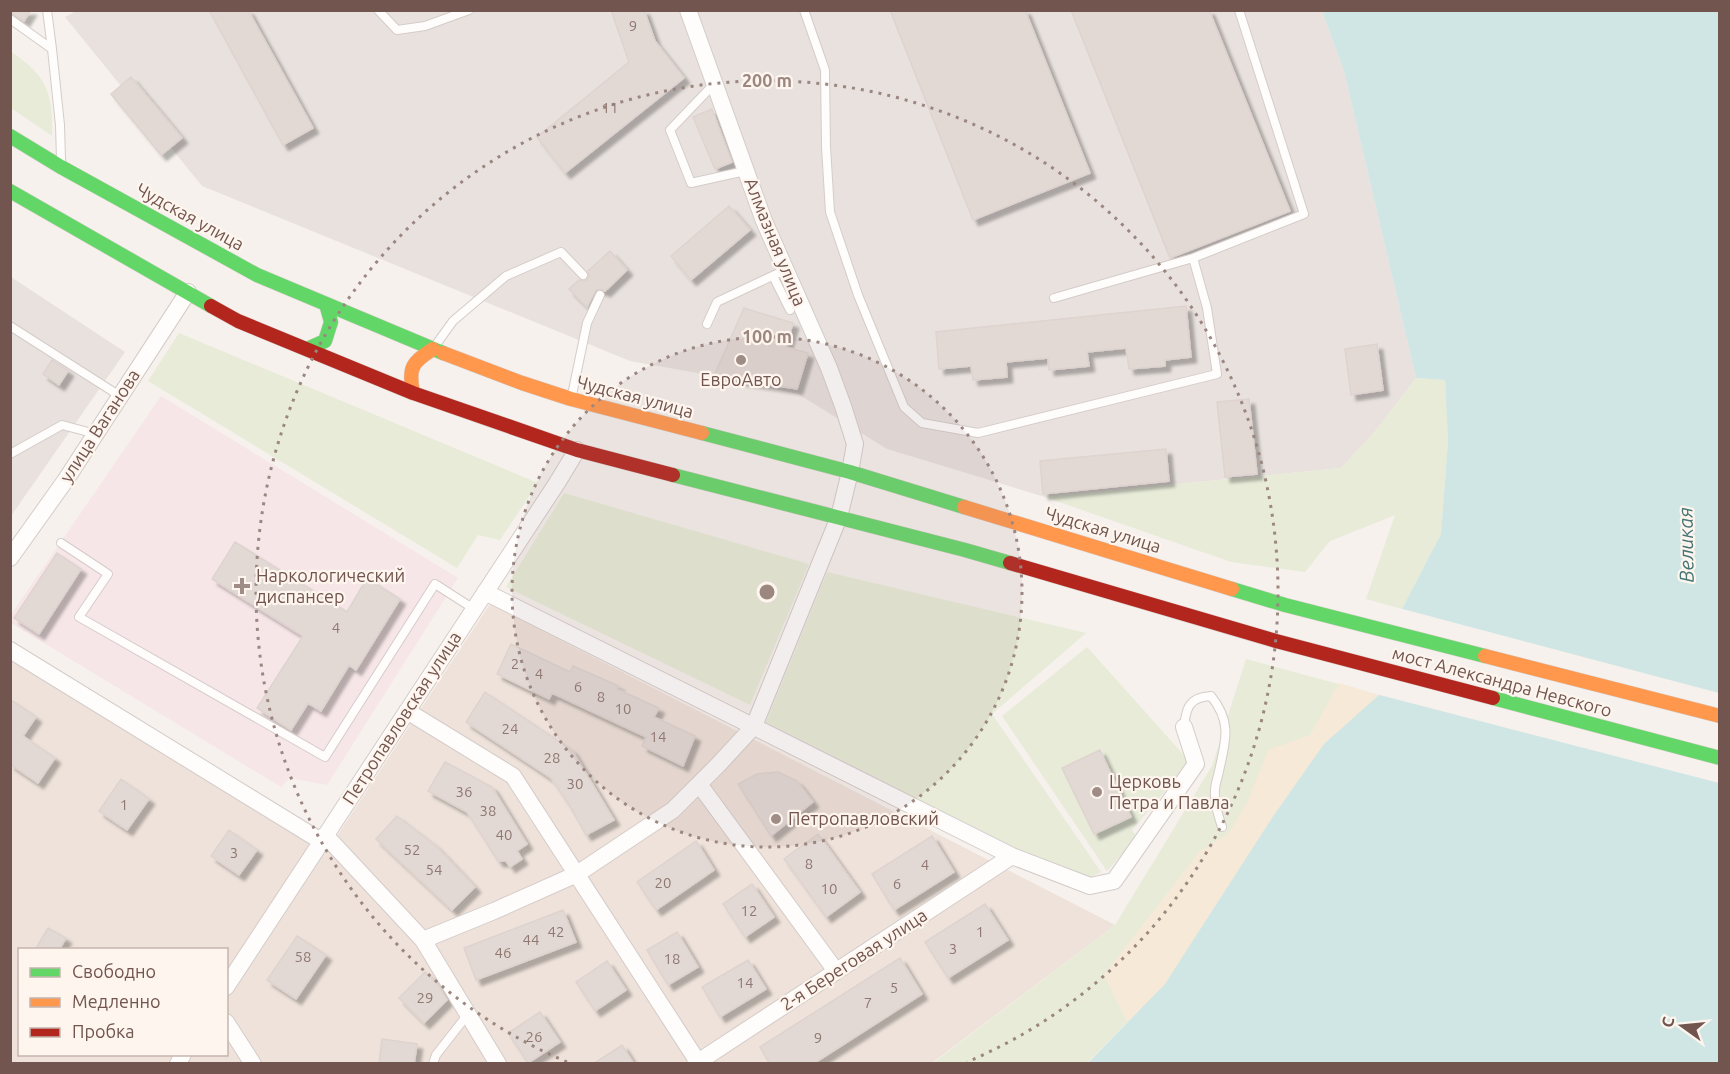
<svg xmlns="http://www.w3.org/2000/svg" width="1730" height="1074" font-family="Ubuntu,sans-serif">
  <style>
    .residential { fill: #eee2da; fill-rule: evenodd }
    .industrial { fill: #e8e1dd }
    .medical { fill: #f7e6e8 }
    .green { fill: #e7ebd8 }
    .sand { fill: #f6e9d8 }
    .water { fill: #d0e6e4 }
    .pier { fill: #f6f1ec }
    .building { fill: #e2d9d4; stroke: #ded3cf; stroke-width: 1.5; filter: url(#shadow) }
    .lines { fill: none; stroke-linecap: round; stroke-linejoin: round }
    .lane-casing { stroke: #d4ccc9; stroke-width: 10 }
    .street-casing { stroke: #d4ccc9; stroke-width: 18 }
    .fast-casing { stroke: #d7cecb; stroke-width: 15 }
    .slow-casing { stroke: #d7cecb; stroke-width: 15 }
    .jam-casing { stroke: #d7cecb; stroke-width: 15 }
    .lane { stroke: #fefdfc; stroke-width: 8 }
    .street { stroke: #fefdfc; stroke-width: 16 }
    .fast { stroke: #63d668; stroke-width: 14 }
    .slow { stroke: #ff974d; stroke-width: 14 }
    .jam { stroke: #b3261e; stroke-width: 14 }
    .ring { fill: none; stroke: #9b8680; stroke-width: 3; stroke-dasharray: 3 6 }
    .poi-dot { fill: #a08c86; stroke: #fdf5ee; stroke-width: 2 }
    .labels { text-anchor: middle; stroke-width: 4.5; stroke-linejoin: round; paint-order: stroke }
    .number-label { font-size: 15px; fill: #907872 }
    .street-label { font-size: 18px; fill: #72554f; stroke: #fdf5ee }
    .poi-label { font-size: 18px; fill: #72554f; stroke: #fdf5ee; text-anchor: start }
    .water-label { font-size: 20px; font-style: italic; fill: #447574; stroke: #fdf5ee }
    .centre { fill: #9b8680; stroke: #fdf5ee; stroke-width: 3 }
    .ring-label { font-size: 18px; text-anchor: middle; font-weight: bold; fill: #9b8680; stroke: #fdf5ee; stroke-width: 4.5; stroke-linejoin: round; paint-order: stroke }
  </style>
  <defs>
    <filter id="shadow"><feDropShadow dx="5.5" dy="5.5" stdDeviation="1.5" flood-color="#0004"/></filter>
  </defs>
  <rect width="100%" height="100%" fill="#f6f1ec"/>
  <!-- residential -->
  <path class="residential" d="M490 604 1115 925 932 1063H11L10 656 329 848ZM20 950H226V1054H20Z"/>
  <!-- industrial -->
  <path class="industrial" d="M78 10 1322 11 1344 71 1416 378 1373 434 1341 468 1045 497 887 449 798 394 714 376 630 361 202 186 65 17Z
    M11 277 125 352 11 516Z"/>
  <!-- medical -->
  <path class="medical" d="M161 396 458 578 327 785 289 778 281 787 11 623 10 616Z"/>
  <!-- green -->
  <path class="green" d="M10 51C47 76 53 92 52 136L11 108Z
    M179 333 538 483 500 540 478 535 457 568 148 381Z
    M1416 378 1445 380 1448 441 1441 534 1402 609 1366 599 1395 515 1330 541 1305 572 1231 562 1045 497 1341 468 1373 434Z
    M564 493 809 564 750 705 506 587Z
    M827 572 1086 633 992 714 1101 872 1081 882 764 727Z
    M1087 647 1190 762 1132 830 1137 837 1107 871 1002 716Z
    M1246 659 1379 695 1165 984 1087 1063 932 1064 1115 925 1212 766Z"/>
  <!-- sand -->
  <path class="sand" d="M1339 683 1379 695 1324 744 1272 818 1165 984 1128 1024 1104 975 1200 851 1228 834 1247 803 1268 750 1310 735Z"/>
  <!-- water -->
  <path class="water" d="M1322 11H1719V1063L1087 1064 1165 984 1272 818 1324 744 1379 695 1402 609 1441 534 1448 441 1445 380 1416 378 1344 71Z"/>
  <!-- pier -->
  <path class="pier" d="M1399 608 1719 693V783L1376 694Z"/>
  <!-- building -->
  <path class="building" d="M10 10H31L24 21 10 13Z
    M209 10H248L313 128 283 145Z
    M611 10H644L655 41 684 78 565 173 537 137 629 62Z
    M890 10H1025L1090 173 973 220Z
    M1071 10H1209L1290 211 1170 258Z
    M131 77 182 138 161 155 111 94Z
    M712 109 732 162 715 169 693 117Z
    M729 206 750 230 691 280 671 256Z
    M610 251 627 270 605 291 600 289 596 290 587 307 569 289 579 280 582 281 587 280 589 276 588 271Z
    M1186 306 1191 357 1165 360V366L1129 369 1126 348 1087 352 1089 366 1049 370 1048 358 1006 362 1007 377 973 380 971 366 939 369 936 332Z
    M744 308 793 323 786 347 808 353 797 389 714 376Z
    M1377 344 1383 390 1351 395 1345 349Z
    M52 360 68 371 59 385 43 374Z
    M1249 399 1257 474 1225 477 1217 402Z
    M1166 449 1169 481 1043 494 1040 461Z
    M235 542 347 612 367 578 400 599 356 670 349 665 321 711 308 703 291 730 257 708 303 636 212 579Z
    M57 553 81 569 39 634 14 618Z
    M511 644 570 672 573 666 619 686 617 689 659 708 654 717 695 736 683 766 642 746 646 737 552 693 549 699 497 674Z
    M485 692 572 750 614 820 586 835 569 805 551 778 466 722Z
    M10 699 36 717 23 736 55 758 38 783 10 764Z
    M1100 750 1131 817 1094 834 1062 768Z
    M445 762 492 787 527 844 517 851 522 859 510 867 506 861H498L467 812 428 791Z
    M778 772 797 781 813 802 771 836 738 784 757 774Z
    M121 779 149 799 127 830 99 811Z
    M397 816 435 845 475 887 452 910 376 839Z
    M229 830 257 850 239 875 211 856Z
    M818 834 860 892 826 917 784 859Z
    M932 836 954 872 894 910 872 874Z
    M696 841 714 870 656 910 637 882Z
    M752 884 774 917 745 937 723 904Z
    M985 904 1008 940 948 978 925 942Z
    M563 910 576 942 476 980 464 948Z
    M48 928 66 938 59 950H35Z
    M677 932 698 967 668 985 647 950Z
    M297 936 326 955 296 999 267 980Z
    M900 958 922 994 813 1064H770L760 1047Z
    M748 960 766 989 720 1017 702 987Z
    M607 961 626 990 595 1011 576 982Z
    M425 972 438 985 447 1000 424 1023 399 998Z
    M540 1012 560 1042 528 1063 508 1033Z
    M382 1039 417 1044 414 1064H379Z
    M622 1045 634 1064H593Z"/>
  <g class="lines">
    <defs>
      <path id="lane" d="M47 10 52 49
        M378 10 397 30 425 26 469 10
        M804 10 825 70 826 147 830 212 858 295 904 407 922 423 978 433 1217 374 1207 308 1193 258
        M10 19 52 49 60 125 61 160
        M714 84 670 130 691 183 745 171
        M773 276 790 310
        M1054 298 1193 258 1304 214 1239 10
        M707 324 717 302 785 270
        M10 326 120 396
        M435 346 453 321 506 276 561 252 583 275
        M572 395 587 323 600 295
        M10 454 62 425 96 434
        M61 543 108 574 79 617 325 757 435 584 474 609
        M1184 727C1186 708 1189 697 1211 696 1232 722 1226 740 1219 771 1218 777 1215 784 1215 790 1214 803 1218 814 1222 827
        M433 1064 436 1055 468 1014"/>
      <path id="street" d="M10 558 65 481 188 292
        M485 592 1012 856 1090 886 1114 881 1196 764 1184 727
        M10 650 321 841
        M407 711 513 776 698 1062
        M699 784 836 971
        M325 835 423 940 498 1064
        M423 940 494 911 577 874 673 810 719 764 754 726 839 517 850 472 855 444 843 406 829 368 764 221 688 10
        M226 987 557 483 577 450
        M226 1022 253 1064
        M178 1064 183 1054
        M695 1064 1012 856"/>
      <path id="fast" d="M10 136 61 167 257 275 443 353
        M10 191 211 306
        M307 349 325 341 331 322 326 304
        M702 433 850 472 964 507
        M673 475 965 550 1010 563
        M1232 589 1285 605 1485 656
        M1493 698 1720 758"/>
      <path id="slow" d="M443 353 522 383 571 399 702 433
        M413 393C408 368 412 362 433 349
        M964 507 1232 589
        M1485 656 1720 716"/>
      <path id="jam" d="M211 306 238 321 413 393 577 450 673 475
        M1010 563 1276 641 1493 698"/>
    </defs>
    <!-- lane casing -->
    <use href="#lane" class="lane-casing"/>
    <!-- street casing -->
    <use href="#street" class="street-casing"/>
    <!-- fast casing -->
    <use href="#fast" class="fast-casing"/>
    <!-- slow casing -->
    <use href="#slow" class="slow-casing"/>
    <!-- jam casing -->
    <use href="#jam" class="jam-casing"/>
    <!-- lane -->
    <use href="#lane" class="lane"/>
    <!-- street -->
    <use href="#street" class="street"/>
    <!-- fast -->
    <use href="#fast" class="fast"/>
    <!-- slow -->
    <use href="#slow" class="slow"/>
    <!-- jam -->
    <use href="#jam" class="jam"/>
  </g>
  <!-- distance rings -->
  <circle cx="767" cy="592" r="255" fill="#9b8680" fill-opacity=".12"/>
  <g class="ring">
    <circle cx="767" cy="592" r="255"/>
    <path d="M567 1062A511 511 0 1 1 967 1062"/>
  </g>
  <!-- markers -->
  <g class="poi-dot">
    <circle cx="741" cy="360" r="6"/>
    <path d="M239 577h6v6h6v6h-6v6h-6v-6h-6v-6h6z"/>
    <circle cx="1097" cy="792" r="6"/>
    <circle cx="776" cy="819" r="6"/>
  </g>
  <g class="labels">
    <!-- number labels -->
    <g class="number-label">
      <text x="633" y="31">9</text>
      <text x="610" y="113">11</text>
      <text x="336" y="633">4</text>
      <text x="515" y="669">2</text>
      <text x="539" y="679">4</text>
      <text x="578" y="692">6</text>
      <text x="601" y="702">8</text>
      <text x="623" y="714">10</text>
      <text x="510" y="734">24</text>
      <text x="658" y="742">14</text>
      <text x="552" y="763">28</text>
      <text x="575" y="789">30</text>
      <text x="464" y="797">36</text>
      <text x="124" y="810">1</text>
      <text x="488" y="816">38</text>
      <text x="504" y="840">40</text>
      <text x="412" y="855">52</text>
      <text x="234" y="858">3</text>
      <text x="809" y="869">8</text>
      <text x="925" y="870">4</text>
      <text x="434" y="875">54</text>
      <text x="663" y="888">20</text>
      <text x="897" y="889">6</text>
      <text x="829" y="894">10</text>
      <text x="749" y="916">12</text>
      <text x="556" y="937">42</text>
      <text x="980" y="937">1</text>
      <text x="531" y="945">44</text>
      <text x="953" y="954">3</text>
      <text x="503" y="958">46</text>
      <text x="303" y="962">58</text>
      <text x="672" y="964">18</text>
      <text x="745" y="988">14</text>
      <text x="894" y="993">5</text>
      <text x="425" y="1003">29</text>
      <text x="868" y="1008">7</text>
      <text x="534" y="1042">26</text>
      <text x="818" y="1043">9</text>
    </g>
    <!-- street labels -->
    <g class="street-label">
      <text transform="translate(190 217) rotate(29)" y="6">Чудская улица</text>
      <text transform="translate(775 242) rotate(68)" y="6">Алмазная улица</text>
      <text transform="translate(635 397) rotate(15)" y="6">Чудская улица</text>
      <text transform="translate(100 426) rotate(-57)" y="6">улица Ваганова</text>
      <text transform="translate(1103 530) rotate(17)" y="6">Чудская улица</text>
      <text transform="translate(1502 682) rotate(15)" y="6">мост Александра Невского</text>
      <text transform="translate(402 718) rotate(-57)" y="6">Петропавловская улица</text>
      <text transform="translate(854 960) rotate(-33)" y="6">2-я Береговая улица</text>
    </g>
    <!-- poi labels -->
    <g class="poi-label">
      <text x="741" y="386" text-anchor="middle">ЕвроАвто</text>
      <text x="256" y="582">Наркологический<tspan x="256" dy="21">диспансер</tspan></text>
      <text x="1109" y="788">Церковь<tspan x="1109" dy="21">Петра и Павла</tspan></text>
      <text x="788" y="825">Петропавловский</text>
    </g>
    <!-- water labels -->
    <g class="water-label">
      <text transform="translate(1686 545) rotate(-91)" y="7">Великая</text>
    </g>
  </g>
  <circle cx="767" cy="592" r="9" class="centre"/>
  <g class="ring-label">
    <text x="767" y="87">200 m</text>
    <text x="767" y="343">100 m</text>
  </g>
  <!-- border -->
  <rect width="1730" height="1074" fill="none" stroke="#72554f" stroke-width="24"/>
  <!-- legend -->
  <rect x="18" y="948" width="210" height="108" fill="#fdf5ee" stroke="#c5b5ae" stroke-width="1.5"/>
  <rect x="30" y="968" width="30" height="9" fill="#63d668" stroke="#c5b5ae" stroke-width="1.5"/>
  <text x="72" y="978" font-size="18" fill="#72554f">Свободно</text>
  <rect x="30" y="998" width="30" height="9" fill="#ff974d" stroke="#c5b5ae" stroke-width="1.5"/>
  <text x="72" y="1008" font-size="18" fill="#72554f">Медленно</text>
  <rect x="30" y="1028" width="30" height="9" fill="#b3261e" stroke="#c5b5ae" stroke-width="1.5"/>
  <text x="72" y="1038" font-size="18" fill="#72554f">Пробка</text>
  <!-- north arrow -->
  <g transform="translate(1682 1026) rotate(285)" stroke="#fdf5ee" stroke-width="4.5" paint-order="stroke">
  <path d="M0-4.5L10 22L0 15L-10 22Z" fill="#72554f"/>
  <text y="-9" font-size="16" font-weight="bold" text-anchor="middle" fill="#72554f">С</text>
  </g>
</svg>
